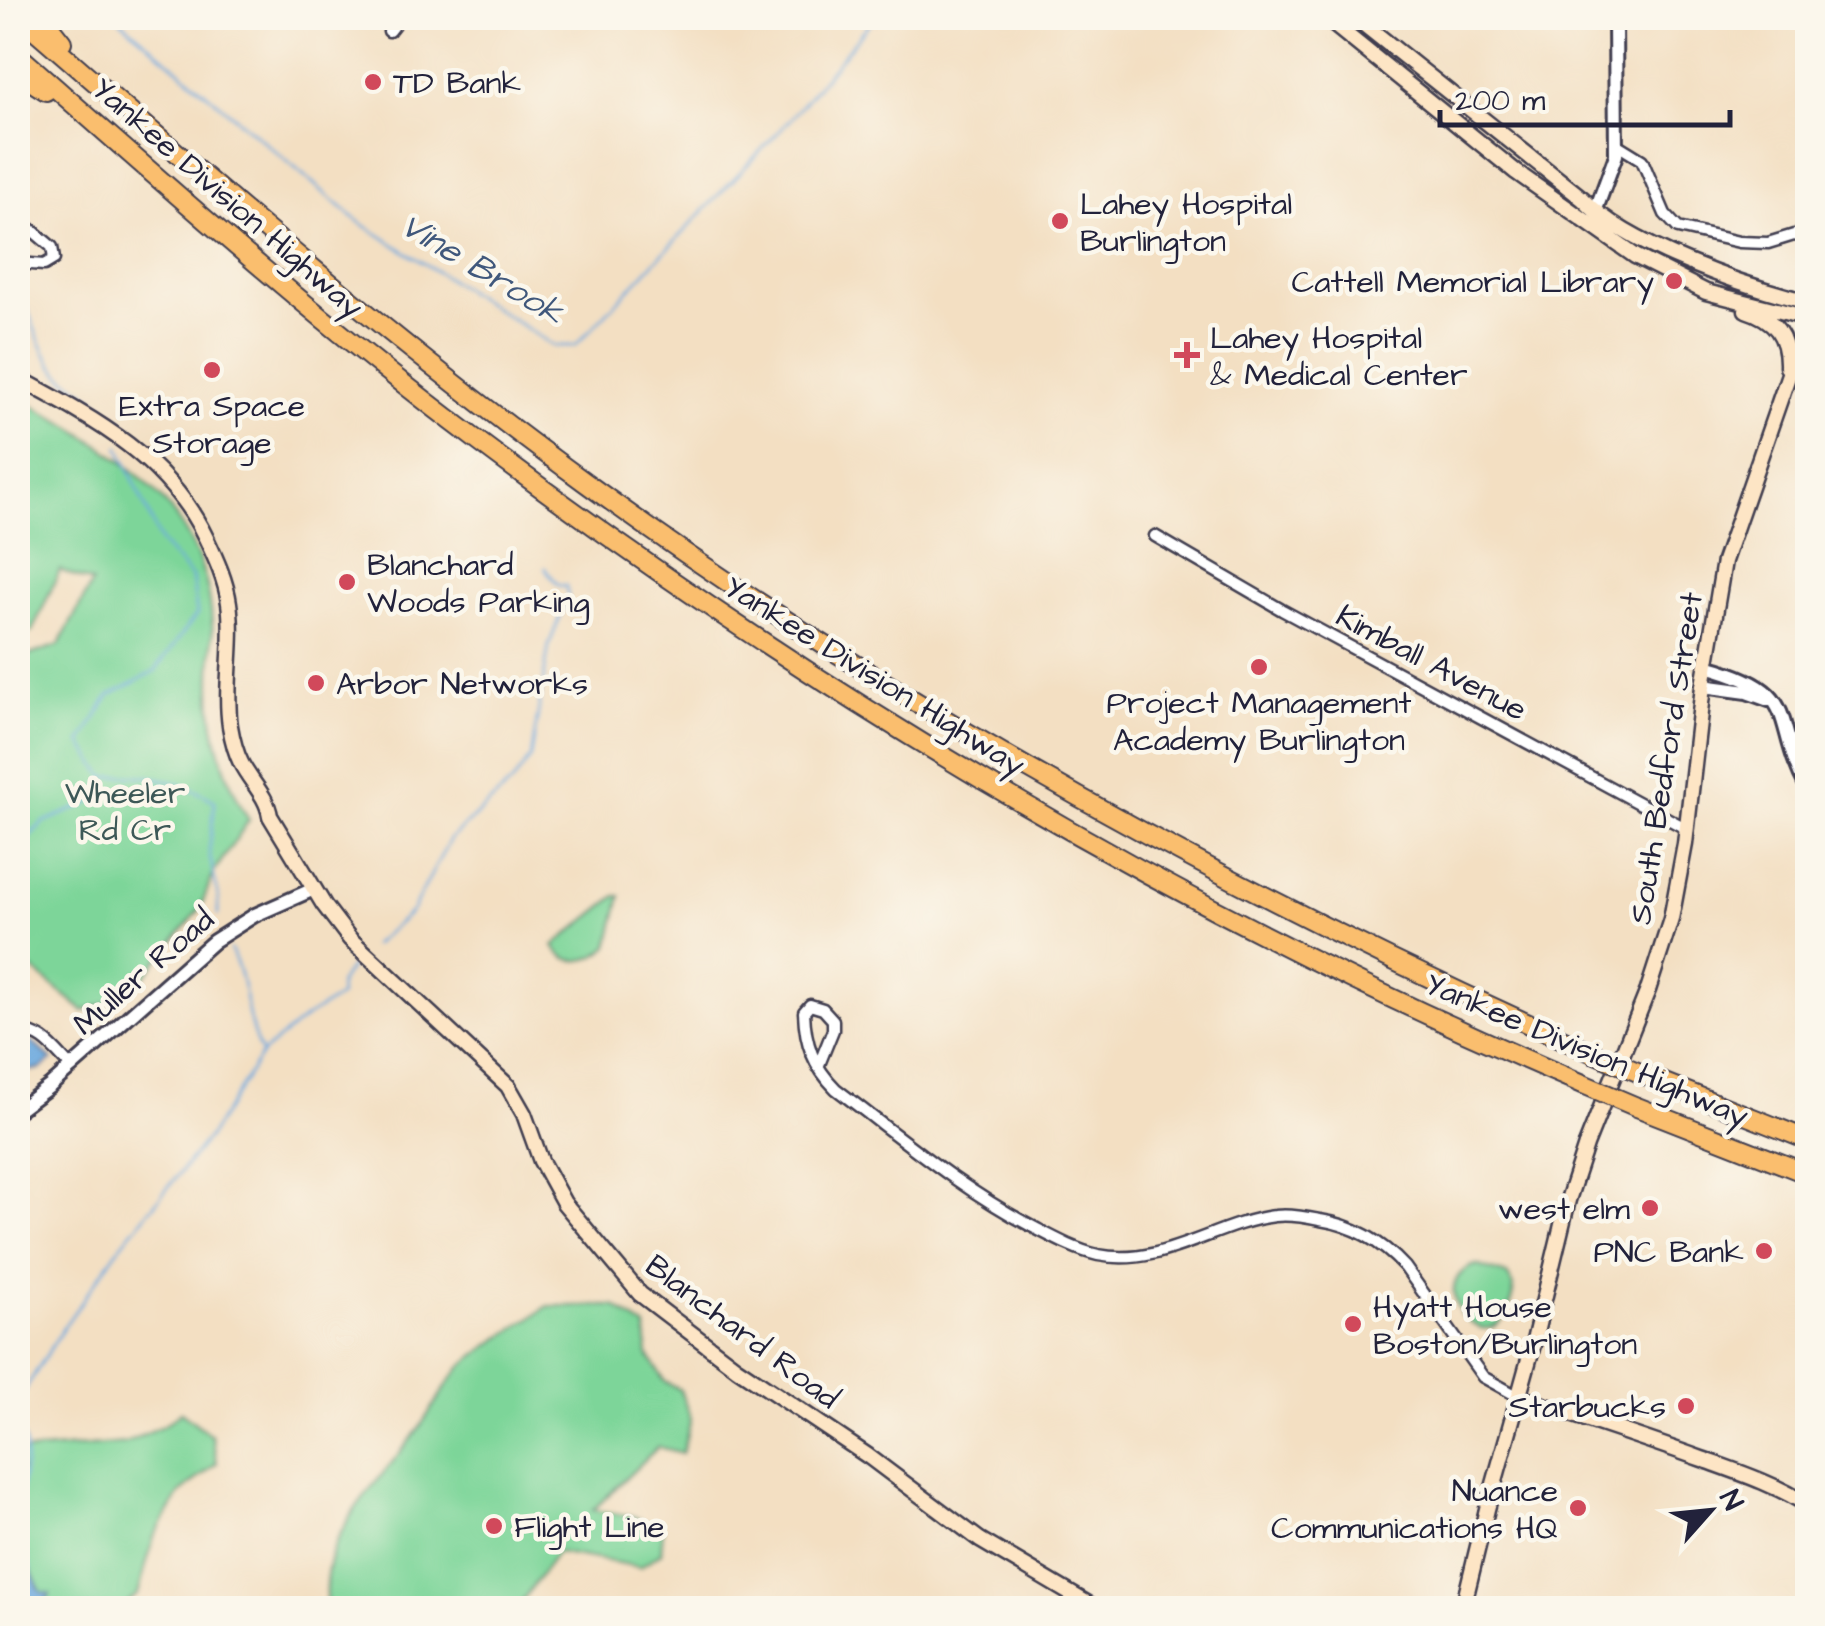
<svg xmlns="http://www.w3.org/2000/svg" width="1825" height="1626" font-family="'Architects Daughter',sans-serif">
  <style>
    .green { fill: #7dd599; stroke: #507c6a; stroke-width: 2.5 }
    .water { fill: #6ca9de; stroke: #47668c; stroke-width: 2.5 }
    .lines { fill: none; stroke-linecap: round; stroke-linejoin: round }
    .stream { stroke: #6ca9de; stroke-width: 2.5 }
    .minor-casing { stroke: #413e4f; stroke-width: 15 }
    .tertiary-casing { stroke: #413e4f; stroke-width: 18 }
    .secondary-casing { stroke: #413e4f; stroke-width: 19 }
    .motorway-casing { stroke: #413e4f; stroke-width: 22 }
    .minor { stroke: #fff; stroke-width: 10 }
    .tertiary { stroke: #fff; stroke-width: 12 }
    .secondary { stroke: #fde5c5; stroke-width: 14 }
    .motorway { stroke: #fabe6e; stroke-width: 18 }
    .motorway-bridge-casing { stroke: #413e4f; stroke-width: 22; stroke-linecap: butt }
    .motorway-bridge { stroke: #fabe6e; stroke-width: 18 }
    .poi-dot { fill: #d1495b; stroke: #fbf7ec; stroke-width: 4 }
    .labels { text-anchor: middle; stroke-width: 9; stroke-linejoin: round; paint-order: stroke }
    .poi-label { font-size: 32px; fill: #22223b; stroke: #fbf7ec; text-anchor: start }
    .street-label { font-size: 32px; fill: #22223b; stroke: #fbf7ec }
    .park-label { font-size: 32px; fill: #3d5857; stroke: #fbf7ec }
    .water-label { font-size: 35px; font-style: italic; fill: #40587c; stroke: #fbf7ec }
  </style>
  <rect width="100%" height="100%" fill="#fbf7ec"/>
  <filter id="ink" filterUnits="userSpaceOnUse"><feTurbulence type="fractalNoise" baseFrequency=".01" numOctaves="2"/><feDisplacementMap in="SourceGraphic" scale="20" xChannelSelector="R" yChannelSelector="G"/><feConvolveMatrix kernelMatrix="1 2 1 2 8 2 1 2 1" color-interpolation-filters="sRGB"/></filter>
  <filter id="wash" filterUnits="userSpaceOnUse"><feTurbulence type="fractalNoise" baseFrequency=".0048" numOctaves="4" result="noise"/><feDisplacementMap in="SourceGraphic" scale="40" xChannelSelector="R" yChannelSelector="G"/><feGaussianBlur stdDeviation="2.25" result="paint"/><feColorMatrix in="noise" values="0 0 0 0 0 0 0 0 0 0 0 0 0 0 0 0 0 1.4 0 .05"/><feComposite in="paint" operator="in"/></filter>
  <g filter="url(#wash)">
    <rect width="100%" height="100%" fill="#f3dfc2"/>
    <!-- green -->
    <path class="green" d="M18 398C111 446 205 504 212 621 214 644 210 667 211 690 211 737 226 780 249 820L214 872 200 909 140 982 123 997 84 1011 18 958V659L59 645 92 583 60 570 32 632 18 633Z
      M616 896H621L609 946C593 962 566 968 554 946L557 943Z
      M1476 1265 1507 1275 1514 1286C1500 1383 1414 1285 1476 1265Z
      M548 1306H615L646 1328 648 1355 665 1382 680 1390 691 1419 682 1453 658 1447 593 1510 632 1516 663 1529 661 1553 640 1567 557 1552 517 1608H327C316 1534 378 1485 417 1431 431 1412 449 1377 466 1363 488 1344 523 1324 548 1306Z
      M181 1412 212 1436 217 1463 180 1493 154 1537 138 1594 121 1608H48L30 1569 18 1560V1472L21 1470 18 1452 126 1443 164 1425Z"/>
    <!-- water -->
    <path class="water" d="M20 1039 31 1041 52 1060 41 1069 25 1071 18 1061V1040Z
      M18 1560 30 1569 41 1592 50 1594 46 1601 48 1608H18Z"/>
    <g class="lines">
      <!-- stream -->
      <path class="stream" d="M118 18 359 222 554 346H575L786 124 874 18
        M18 288C30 311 36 341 51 363 65 384 91 391 106 411
        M105 777 81 743 109 696 155 671 197 614 192 577 161 543 119 447
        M107 777C148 772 179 780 215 801L209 852 218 896V915
        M18 847 44 822 90 803 105 778
        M373 945 412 911 450 839 512 783 531 757 549 645 568 596 566 586 558 585 545 568
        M230 950C248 980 243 1017 261 1052
        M18 1401 65 1325 120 1247 210 1135 262 1053 305 1018 340 996 339 984 355 960
        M18 1427C36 1451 17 1486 19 1513 19 1532 26 1551 30 1569"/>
    </g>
  </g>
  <g filter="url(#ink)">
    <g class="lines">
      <defs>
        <path id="minor" d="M389 31 399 18
          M1616 144 1642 160 1665 214 1678 228 1739 242 1768 243 1794 235 1808 238
          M18 218 52 247 54 259 44 265 18 263
          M1155 536 1282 610 1687 829
          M18 1032C42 1030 56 1052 72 1068
          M818 1067 833 1030V1020L823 1009 810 1005 804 1012C805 1043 813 1066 836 1089 901 1138 962 1190 1035 1228 1056 1239 1076 1250 1098 1255 1162 1268 1215 1223 1275 1216 1289 1214 1306 1217 1320 1220 1354 1225 1382 1242 1405 1267L1483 1377 1519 1397"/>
        <path id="tertiary" d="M1595 212 1616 155 1615 18
          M1706 666C1806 693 1769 719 1808 789
          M1703 686 1747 692 1769 700
          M18 1110 50 1086 214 941 255 915 314 889"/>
        <path id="secondary" d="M1326 18 1516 172 1635 256 1706 292 1808 318
          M1356 18 1583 199C1626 246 1745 286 1808 302
          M1746 310C1775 319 1788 336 1787 367
          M18 378C94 419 167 457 206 538 216 559 226 581 229 603 235 644 224 685 230 726 232 738 235 751 241 763 250 781 267 796 270 816L324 905 350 939 508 1086 524 1114 541 1161 564 1203 640 1294 737 1368 868 1456 980 1540 1095 1608
          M1519 1397C1580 1417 1641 1437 1702 1459 1738 1472 1775 1484 1808 1505
          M1463 1608 1487 1509 1533 1345 1568 1200 1586 1145 1648 990 1671 919 1685 844 1703 686 1724 561 1808 319"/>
        <path id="motorway" d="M21 18C205 177 389 340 586 483 899 711 1240 896 1593 1053
          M43 18 62 42
          M18 55C167 186 315 319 474 438 817 696 1188 917 1583 1084
          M18 73 46 91
          M1647 1076 1808 1140
          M1637 1107 1808 1174"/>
      </defs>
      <!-- minor casing -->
      <use href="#minor" class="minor-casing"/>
      <!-- tertiary casing -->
      <use href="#tertiary" class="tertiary-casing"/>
      <!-- secondary casing -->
      <use href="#secondary" class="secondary-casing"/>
      <!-- motorway casing -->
      <use href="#motorway" class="motorway-casing"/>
      <!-- minor -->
      <use href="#minor" class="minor"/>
      <!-- tertiary -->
      <use href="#tertiary" class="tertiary"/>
      <!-- secondary -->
      <use href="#secondary" class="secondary"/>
      <!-- motorway -->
      <use href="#motorway" class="motorway"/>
      <defs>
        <path id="motorway-bridge" d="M1593 1053 1647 1076
          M1583 1084 1637 1107"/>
      </defs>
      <!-- motorway-bridge casing -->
      <use href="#motorway-bridge" class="motorway-bridge-casing"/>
      <!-- motorway-bridge -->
      <use href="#motorway-bridge" class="motorway-bridge"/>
    </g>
  </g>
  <!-- markers -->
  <g class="poi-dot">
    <circle cx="373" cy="82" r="10"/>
    <circle cx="1060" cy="221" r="10"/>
    <circle cx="1674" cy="281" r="10"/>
    <path d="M1182 340h10v10h10v10h-10v10h-10v-10h-10v-10h10z"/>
    <circle cx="212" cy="370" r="10"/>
    <circle cx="347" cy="582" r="10"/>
    <circle cx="1259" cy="667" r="10"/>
    <circle cx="316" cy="683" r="10"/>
    <circle cx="1650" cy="1208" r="10"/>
    <circle cx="1764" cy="1251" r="10"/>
    <circle cx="1353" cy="1324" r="10"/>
    <circle cx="1686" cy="1406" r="10"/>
    <circle cx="1578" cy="1508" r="10"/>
    <circle cx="494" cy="1526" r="10"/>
  </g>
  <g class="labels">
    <!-- poi labels -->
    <g class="poi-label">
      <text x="393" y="93">TD Bank</text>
      <text x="1080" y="214">Lahey Hospital<tspan x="1080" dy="37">Burlington</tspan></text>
      <text x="1654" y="292" text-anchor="end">Cattell Memorial Library</text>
      <text x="1210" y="348">Lahey Hospital<tspan x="1210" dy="37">&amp; Medical Center</tspan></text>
      <text x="212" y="416" text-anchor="middle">Extra Space<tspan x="212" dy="37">Storage</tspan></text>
      <text x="367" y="575">Blanchard<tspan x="367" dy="37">Woods Parking</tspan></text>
      <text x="336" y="694">Arbor Networks</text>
      <text x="1259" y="713" text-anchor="middle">Project Management<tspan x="1259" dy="37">Academy Burlington</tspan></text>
      <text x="1630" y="1219" text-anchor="end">west elm</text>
      <text x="1744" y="1262" text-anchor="end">PNC Bank</text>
      <text x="1373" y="1317">Hyatt House<tspan x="1373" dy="37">Boston/Burlington</tspan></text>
      <text x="1666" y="1417" text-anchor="end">Starbucks</text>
      <text x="1558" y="1501" text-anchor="end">Nuance<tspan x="1558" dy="37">Communications HQ</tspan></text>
      <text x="514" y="1537">Flight Line</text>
    </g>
    <!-- street labels -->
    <g class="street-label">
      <text transform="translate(228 197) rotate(41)" y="11">Yankee Division Highway</text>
      <text transform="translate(1432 662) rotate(28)" y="11">Kimball Avenue</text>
      <text transform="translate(875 675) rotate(32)" y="11">Yankee Division Highway</text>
      <text transform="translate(1665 758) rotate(-81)" y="11">South Bedford Street</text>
      <text transform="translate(143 971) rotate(-41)" y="11">Muller Road</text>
      <text transform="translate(1587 1049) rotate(23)" y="11">Yankee Division Highway</text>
      <text transform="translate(743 1331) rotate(37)" y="11">Blanchard Road</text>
    </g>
    <!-- park labels -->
    <g class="park-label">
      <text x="125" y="803">Wheeler<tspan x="125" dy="37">Rd Cr</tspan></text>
    </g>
    <!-- water labels -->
    <g class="water-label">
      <text transform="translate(483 268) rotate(31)" y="12">Vine Brook</text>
    </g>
  </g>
  <!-- margin -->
  <rect width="1825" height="1626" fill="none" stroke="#fbf7ec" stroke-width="60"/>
  <!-- north arrow -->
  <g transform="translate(1710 1511) rotate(63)" stroke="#fbf7ec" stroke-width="8" paint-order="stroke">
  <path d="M0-8L18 38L0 25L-18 38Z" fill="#22223b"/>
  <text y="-15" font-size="28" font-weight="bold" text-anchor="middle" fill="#22223b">N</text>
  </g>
  <!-- scale -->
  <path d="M1440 110v15h290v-15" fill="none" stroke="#22223b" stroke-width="5"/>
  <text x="1455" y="110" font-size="30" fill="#22223b" stroke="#fbf7ec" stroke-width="8" paint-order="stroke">200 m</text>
</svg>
